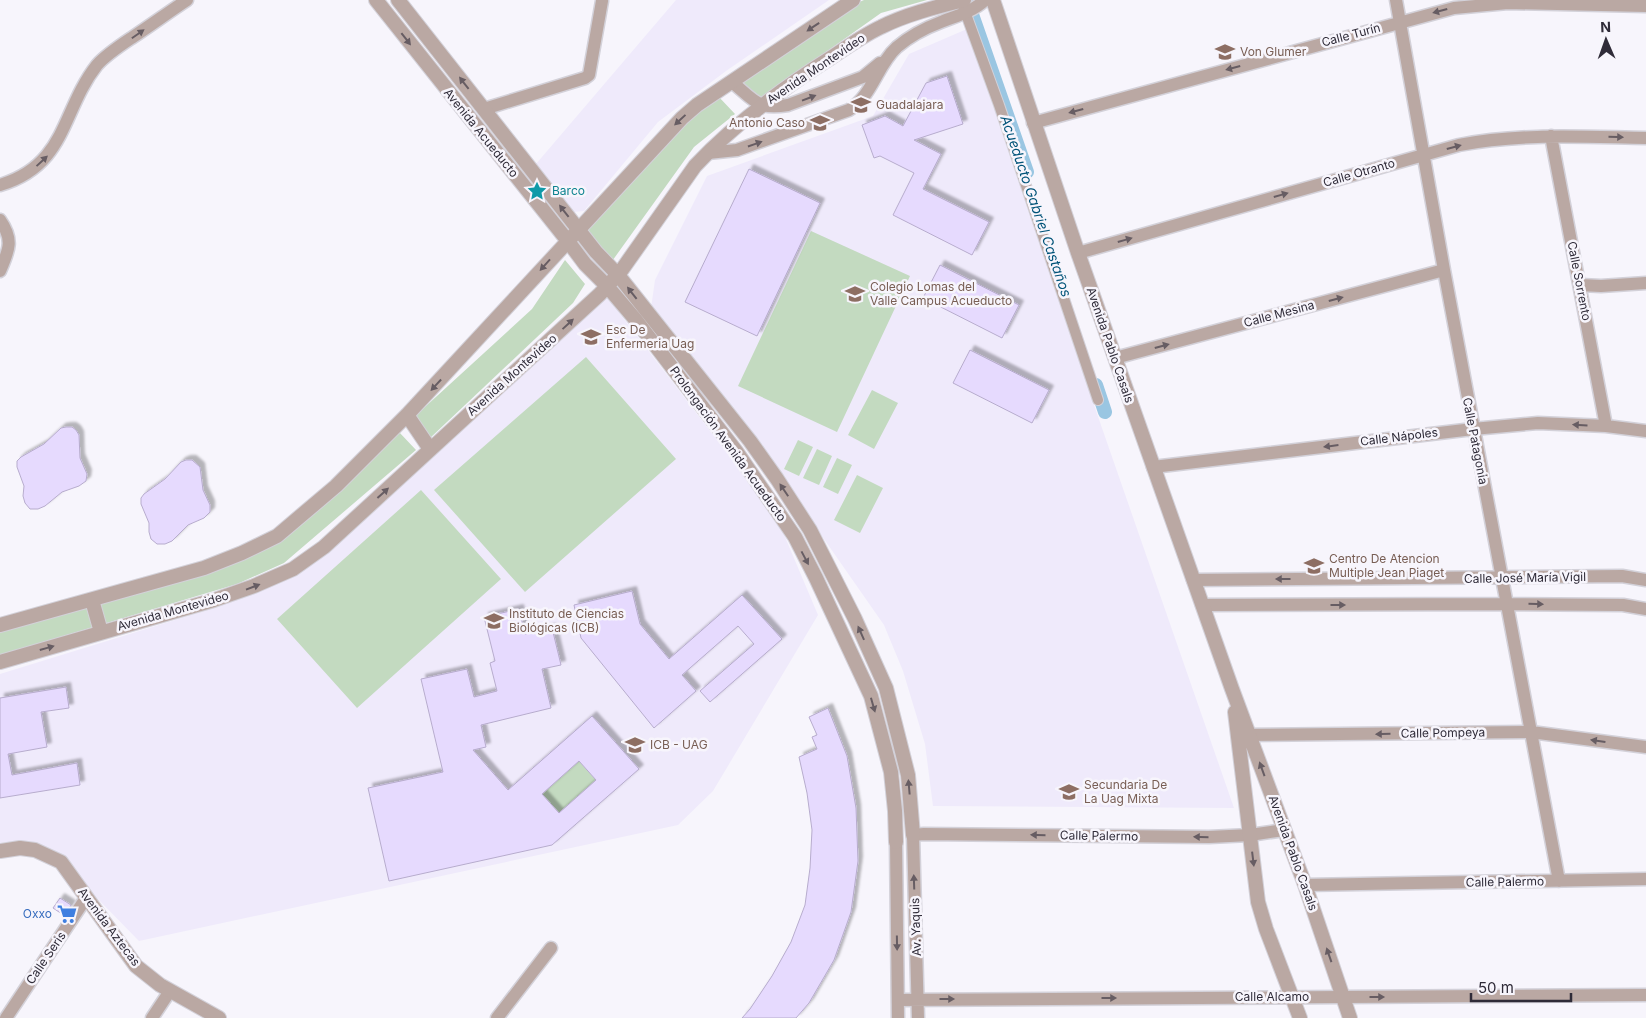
<svg xmlns="http://www.w3.org/2000/svg" width="1646" height="1018" font-family="Inter,sans-serif">
  <style>
    .built { fill: #efeafb }
    .green { fill: #c3dac0 }
    .lines { fill: none; stroke-linecap: round; stroke-linejoin: round }
    .canal { stroke: #9ac6e2; stroke-width: 14 }
    .building { fill: #e6dafe; stroke: #b7accd; fill-rule: evenodd; filter: url(#shadow) }
    .pedestrian-casing { stroke: #d3d1d9; stroke-width: 12 }
    .minor-casing { stroke: #d3d1d9; stroke-width: 15 }
    .tertiary-casing { stroke: #d3d1d9; stroke-width: 16 }
    .pedestrian { stroke: #baa8a3; stroke-width: 10 }
    .minor { stroke: #baa8a3; stroke-width: 12 }
    .tertiary { stroke: #baa8a3; stroke-width: 14 }
    .oneway { fill: #675d63 }
    .labels { text-anchor: middle; stroke-width: 5; stroke-linejoin: round; paint-order: stroke }
    .street-label { font-size: 12px; fill: #2f2b38; stroke: #f7f5fc }
    .education-label { font-size: 12px; fill: #785e54; stroke: #f7f5fc; text-anchor: start }
    .culture-label { font-size: 12px; fill: #0d838f; stroke: #f7f5fc; text-anchor: start }
    .shop-label { font-size: 12px; fill: #366cbe; stroke: #f7f5fc; text-anchor: end }
    .water-label { font-size: 14px; font-style: italic; fill: #005378; stroke: #f7f5fc }
  </style>
  <defs>
    <filter id="shadow"><feDropShadow dx="4.5" dy="-4.5" stdDeviation="1" flood-color="#0004"/></filter>
  </defs>
  <rect width="100%" height="100%" fill="#f7f5fc"/>
  <!-- built -->
  <path class="built" d="M676 0H829L726 71 658 122 584 211 573 212 536 164Z
    M967 29 1094 405 1234 808 933 806 925 744 903 671 884 625 750 433 651 308 655 280 707 176 873 116 909 54Z
    M607 297 777 518 818 615 713 791 678 825 139 941 94 895 65 860 37 844 18 841 0 843V674L214 608 258 592 301 568Z"/>
  <!-- green -->
  <path class="green" d="M864 0H927L881 13 758 100 737 82 847 7Z
    M718 96 735 114 694 147 610 264 585 232 665 139Z
    M811 231 910 276 837 432 738 386Z
    M565 260 585 284 573 303 429 439 414 417 532 309Z
    M586 357 676 459 525 592 434 490Z
    M872 390 898 403 874 449 848 435Z
    M399 432 416 450 284 563 237 584 0 655V630L238 560Z
    M798 440 813 447 799 476 784 469Z
    M817 449 832 456 819 485 803 478Z
    M837 458 852 465 838 494 823 487Z
    M857 475 883 488 860 533 834 520Z
    M421 490 501 579 357 708 277 619Z
    M579 761 596 780 559 813 542 794Z"/>
  <g class="lines">
    <!-- canal -->
    <path class="canal" d="M967 0 1027 172
      M1096 385 1105 412"/>
  </g>
  <!-- building -->
  <path class="building" d="M947 76 963 124 914 140 941 154 923 189 989 222 972 255 893 215 914 173 880 156 874 158 862 125 885 116 903 126 926 83Z
    M749 169 820 203 757 336 685 302Z
    M940 265 1019 305 1002 338 923 298Z
    M970 350 1049 390 1032 423 953 383Z
    M66 427H72L76 430 79 435 80 458 87 474 86 481 79 486 62 492 45 506 38 509H30L25 503 23 496 24 486 17 467V461L21 457 44 444 61 428Z
    M186 460H192L200 467 203 490 210 505V512L204 518 188 525 172 541 165 544H157L151 539 149 532V523L141 504V498L144 494 165 479 181 462Z
    M632 591 640 624 669 659 742 595 782 639 710 702 700 691 754 644 738 626 682 675 696 691 654 728 581 638 574 605Z
    M519 609 525 634 552 628 561 665 542 669 551 708 481 725 486 747 473 750 508 790 592 716 639 769 552 845 389 881 368 788 443 772 421 679 467 669 474 697 497 691 490 663 495 661 484 617ZM579 761 596 780 559 813 542 794Z
    M66 687 69 708 41 712 47 747 8 754 12 775 77 763 80 785 0 798V698Z
    M828 708 847 756 856 808 858 861 851 912 834 960 809 1003 796 1018H742L750 1009 772 976 791 942 805 905 810 868 812 830 807 793 799 757 817 749 812 737 817 735 809 717Z
    M60 898 71 905 65 916 53 908Z"/>
  <g class="lines">
    <defs>
      <path id="pedestrian" d="M963 6 999 105 1098 400"/>
      <path id="minor" d="M1396 0 1444 270 1559 881
        M732 82C755 101 757 110 788 105L863 77 880 63
        M484 109 585 78 589 75 602 1
        M1033 123 1454 8 1508 3 1646 6
        M1551 136 1606 426
        M708 153 737 150 849 110C873 95 877 65 897 47 910 36 925 28 941 22 956 16 972 12 985 0
        M0 185C67 165 61 111 97 65 107 54 121 45 133 37 151 25 169 12 187 0
        M0 220C14 240 9 250 0 271
        M1078 253 1459 145C1521 133 1583 137 1646 138
        M1581 285 1601 286 1646 283
        M1115 358 1444 270
        M1153 467 1473 429 1538 423 1606 426 1646 431
        M1193 580 1622 576 1646 580
        M1202 605 1506 604 1623 605 1646 609
        M1240 735 1531 732 1646 747
        M896 842 898 1018
        M1305 885 1646 879
        M898 1000 1646 995
        M6 1018 86 898
        M152 1018 170 991
        M497 1018 551 948
        M918 1018 913 835 924 834 1209 837 1250 835 1284 830"/>
      <path id="tertiary" d="M376 0 567 240 585 264 607 286 635 319 736 451 795 537 816 578 871 696 891 772 895 811 896 842
        M398 0 596 252 618 275 750 441 777 479 810 530 855 619 886 688 908 775 913 835
        M993 0 1078 253 1232 689 1305 885 1350 1018
        M407 415 430 449
        M92 600 101 632
        M0 625 204 568 242 553 277 536 336 486 407 415 682 118 697 105 853 0
        M0 662 214 600 254 586 293 569 324 547 600 294 621 271 695 166C735 123 783 88 832 57 848 46 864 35 881 27 907 14 936 7 964 0
        M1235 712 1258 902 1266 929 1300 1018
        M0 851 20 848 35 850 61 862 136 966 160 985 219 1018"/>
    </defs>
    <!-- pedestrian casing -->
    <use href="#pedestrian" class="pedestrian-casing"/>
    <!-- minor casing -->
    <use href="#minor" class="minor-casing"/>
    <!-- tertiary casing -->
    <use href="#tertiary" class="tertiary-casing"/>
    <!-- pedestrian -->
    <use href="#pedestrian" class="pedestrian"/>
    <!-- minor -->
    <use href="#minor" class="minor"/>
    <!-- tertiary -->
    <use href="#tertiary" class="tertiary"/>
  </g>
  <!-- one-way arrows -->
  <defs><path id="oneway-solid" d="M-6-.8H1V-3.2L6.5 0L1 3.2V.8H-6Z" transform="scale(1.25)"/></defs>
  <g class="oneway">
    <use href="#oneway-solid" transform="translate(1440 11) rotate(165)"/>
    <use href="#oneway-solid" transform="translate(813 27) rotate(146)"/>
    <use href="#oneway-solid" transform="translate(138 34) rotate(-35)"/>
    <use href="#oneway-solid" transform="translate(406 39) rotate(52)"/>
    <use href="#oneway-solid" transform="translate(1233 68) rotate(165)"/>
    <use href="#oneway-solid" transform="translate(464 83) rotate(-128)"/>
    <use href="#oneway-solid" transform="translate(809 98) rotate(-21)"/>
    <use href="#oneway-solid" transform="translate(1076 111) rotate(165)"/>
    <use href="#oneway-solid" transform="translate(680 120) rotate(137)"/>
    <use href="#oneway-solid" transform="translate(1616 137) rotate(1)"/>
    <use href="#oneway-solid" transform="translate(755 144) rotate(-19)"/>
    <use href="#oneway-solid" transform="translate(1454 147) rotate(-15)"/>
    <use href="#oneway-solid" transform="translate(42 161) rotate(-43)"/>
    <use href="#oneway-solid" transform="translate(1281 195) rotate(-16)"/>
    <use href="#oneway-solid" transform="translate(564 211) rotate(-128)"/>
    <use href="#oneway-solid" transform="translate(1125 240) rotate(-16)"/>
    <use href="#oneway-solid" transform="translate(545 265) rotate(132)"/>
    <use href="#oneway-solid" transform="translate(632 293) rotate(-128)"/>
    <use href="#oneway-solid" transform="translate(1336 299) rotate(-15)"/>
    <use href="#oneway-solid" transform="translate(568 324) rotate(-43)"/>
    <use href="#oneway-solid" transform="translate(1162 346) rotate(-15)"/>
    <use href="#oneway-solid" transform="translate(436 385) rotate(133)"/>
    <use href="#oneway-solid" transform="translate(1580 425) rotate(-177)"/>
    <use href="#oneway-solid" transform="translate(1331 446) rotate(173)"/>
    <use href="#oneway-solid" transform="translate(784 490) rotate(-124)"/>
    <use href="#oneway-solid" transform="translate(383 493) rotate(-42)"/>
    <use href="#oneway-solid" transform="translate(805 558) rotate(62)"/>
    <use href="#oneway-solid" transform="translate(1283 579) rotate(180)"/>
    <use href="#oneway-solid" transform="translate(253 587) rotate(-21)"/>
    <use href="#oneway-solid" transform="translate(1536 604) rotate(1)"/>
    <use href="#oneway-solid" transform="translate(1338 605)"/>
    <use href="#oneway-solid" transform="translate(861 633) rotate(-114)"/>
    <use href="#oneway-solid" transform="translate(47 648) rotate(-16)"/>
    <use href="#oneway-solid" transform="translate(873 705) rotate(74)"/>
    <use href="#oneway-solid" transform="translate(1383 734) rotate(179)"/>
    <use href="#oneway-solid" transform="translate(1598 741) rotate(-172)"/>
    <use href="#oneway-solid" transform="translate(1262 769) rotate(-110)"/>
    <use href="#oneway-solid" transform="translate(909 787) rotate(-95)"/>
    <use href="#oneway-solid" transform="translate(1038 835) rotate(-179)"/>
    <use href="#oneway-solid" transform="translate(1201 837) rotate(-179)"/>
    <use href="#oneway-solid" transform="translate(1253 859) rotate(83)"/>
    <use href="#oneway-solid" transform="translate(914 882) rotate(-92)"/>
    <use href="#oneway-solid" transform="translate(897 943) rotate(89)"/>
    <use href="#oneway-solid" transform="translate(1329 955) rotate(-109)"/>
    <use href="#oneway-solid" transform="translate(1377 997)"/>
    <use href="#oneway-solid" transform="translate(1109 998)"/>
    <use href="#oneway-solid" transform="translate(947 999)"/>
  </g>
  <!-- icons -->
  <defs>
    <symbol id="school-bare" viewBox="-9 -9 18 18"><path d="M0-5L7-2L0 1L-7-2ZM-4 1L0 2.5L4 1V4Q0 6-4 4Z" fill="#8d6e63" stroke="#f7f5fc" stroke-width="2.5" paint-order="stroke"/></symbol>
    <symbol id="sight-bare" viewBox="-9 -9 18 18"><path d="M0-6L1.8-2.2L6-1.7L2.9 1.2L3.7 5.4L0 3.3L-3.7 5.4L-2.9 1.2L-6-1.7L-1.8-2.2Z" fill="#0f9aa8" stroke="#f7f5fc" stroke-width="2.5" paint-order="stroke"/></symbol>
    <symbol id="university-bare" viewBox="-9 -9 18 18"><path d="M0-5L7-2L0 1L-7-2ZM-4 1L0 2.5L4 1V4Q0 6-4 4Z" fill="#8d6e63" stroke="#f7f5fc" stroke-width="2.5" paint-order="stroke"/></symbol>
    <symbol id="supermarket-bare" viewBox="-9 -9 18 18"><path d="M-6-5.5h2.5l.6 2H6L4.5 2H-2.5L-4.4-4H-6ZM-1.5 3.2a1.3 1.3 0 1 0 .1 0ZM3 3.2a1.3 1.3 0 1 0 .1 0Z" fill="#3f7fe0" stroke="#f7f5fc" stroke-width="2.5" paint-order="stroke"/></symbol>
  </defs>
  <g fill-rule="evenodd">
    <use href="#school-bare" x="1211" y="38" width="28" height="28"/>
    <use href="#school-bare" x="847" y="91" width="28" height="28"/>
    <use href="#school-bare" x="806" y="109" width="28" height="28"/>
    <use href="#sight-bare" x="523" y="177" width="28" height="28"/>
    <use href="#school-bare" x="841" y="280" width="28" height="28"/>
    <use href="#university-bare" x="577" y="323" width="28" height="28"/>
    <use href="#school-bare" x="1300" y="552" width="28" height="28"/>
    <use href="#university-bare" x="480" y="607" width="28" height="28"/>
    <use href="#university-bare" x="621" y="731" width="28" height="28"/>
    <use href="#school-bare" x="1055" y="778" width="28" height="28"/>
    <use href="#supermarket-bare" x="53" y="900" width="28" height="28"/>
  </g>
  <g class="labels">
    <!-- street labels -->
    <g class="street-label">
      <text transform="translate(1351 35) rotate(-15)" y="4">Calle Turín</text>
      <text transform="translate(816 69) rotate(-34)" y="4">Avenida Montevideo</text>
      <text transform="translate(481 133) rotate(51)" y="4">Avenida Acueducto</text>
      <text transform="translate(1359 173) rotate(-16)" y="4">Calle Otranto</text>
      <text transform="translate(1579 281) rotate(79)" y="4">Calle Sorrento</text>
      <text transform="translate(1279 314) rotate(-15)" y="4">Calle Mesina</text>
      <text transform="translate(1110 345) rotate(71)" y="4">Avenida Pablo Casals</text>
      <text transform="translate(512 375) rotate(-42)" y="4">Avenida Montevideo</text>
      <text transform="translate(1399 437) rotate(-7)" y="4">Calle Nápoles</text>
      <text transform="translate(1475 441) rotate(79)" y="4">Calle Patagonia</text>
      <text transform="translate(728 444) rotate(54)" y="4">Prolongación Avenida Acueducto</text>
      <text transform="translate(1525 578) rotate(-1)" y="4">Calle José María Vigil</text>
      <text transform="translate(173 611) rotate(-16)" y="4">Avenida Montevideo</text>
      <text transform="translate(1443 733) rotate(-1)" y="4">Calle Pompeya</text>
      <text transform="translate(1099 836) rotate(1)" y="4">Calle Palermo</text>
      <text transform="translate(1293 853) rotate(70)" y="4">Avenida Pablo Casals</text>
      <text transform="translate(1505 882) rotate(-1)" y="4">Calle Palermo</text>
      <text transform="translate(109 927) rotate(53)" y="4">Avenida Aztecas</text>
      <text transform="translate(916 927) rotate(-92)" y="4">Av. Yaquis</text>
      <text transform="translate(46 958) rotate(-56)" y="4">Calle Seris</text>
      <text x="1272" y="1001">Calle Alcamo</text>
    </g>
    <!-- education labels -->
    <g class="education-label">
      <text x="1240" y="56">Von Glumer</text>
      <text x="876" y="109">Guadalajara</text>
      <text x="805" y="127" text-anchor="end">Antonio Caso</text>
      <text x="870" y="291">Colegio Lomas del<tspan x="870" dy="14">Valle Campus Acueducto</tspan></text>
      <text x="606" y="334">Esc De<tspan x="606" dy="14">Enfermeria Uag</tspan></text>
      <text x="1329" y="563">Centro De Atencion<tspan x="1329" dy="14">Multiple Jean Piaget</tspan></text>
      <text x="509" y="618">Instituto de Ciencias<tspan x="509" dy="14">Biológicas (ICB)</tspan></text>
      <text x="650" y="749">ICB - UAG</text>
      <text x="1084" y="789">Secundaria De<tspan x="1084" dy="14">La Uag Mixta</tspan></text>
    </g>
    <!-- culture labels -->
    <g class="culture-label">
      <text x="552" y="195">Barco</text>
    </g>
    <!-- shop labels -->
    <g class="shop-label">
      <text x="52" y="918">Oxxo</text>
    </g>
    <!-- water labels -->
    <g class="water-label">
      <text transform="translate(1036 206) rotate(71)" y="5">Acueducto Gabriel Castaños</text>
    </g>
  </g>
  <!-- north arrow -->
  <g transform="translate(1606 40) rotate(358)" stroke="#f7f5fc" stroke-width="4" paint-order="stroke">
  <path d="M0-4L9 19L0 12L-9 19Z" fill="#2f2b38"/>
  <text y="-8" font-size="14" font-weight="bold" text-anchor="middle" fill="#2f2b38">N</text>
  </g>
  <!-- scale -->
  <path d="M1471 993v8h100v-8" fill="none" stroke="#2f2b38" stroke-width="2.5"/>
  <text x="1478" y="993" font-size="15" fill="#2f2b38" stroke="#f7f5fc" stroke-width="4" paint-order="stroke">50 m</text>
</svg>
